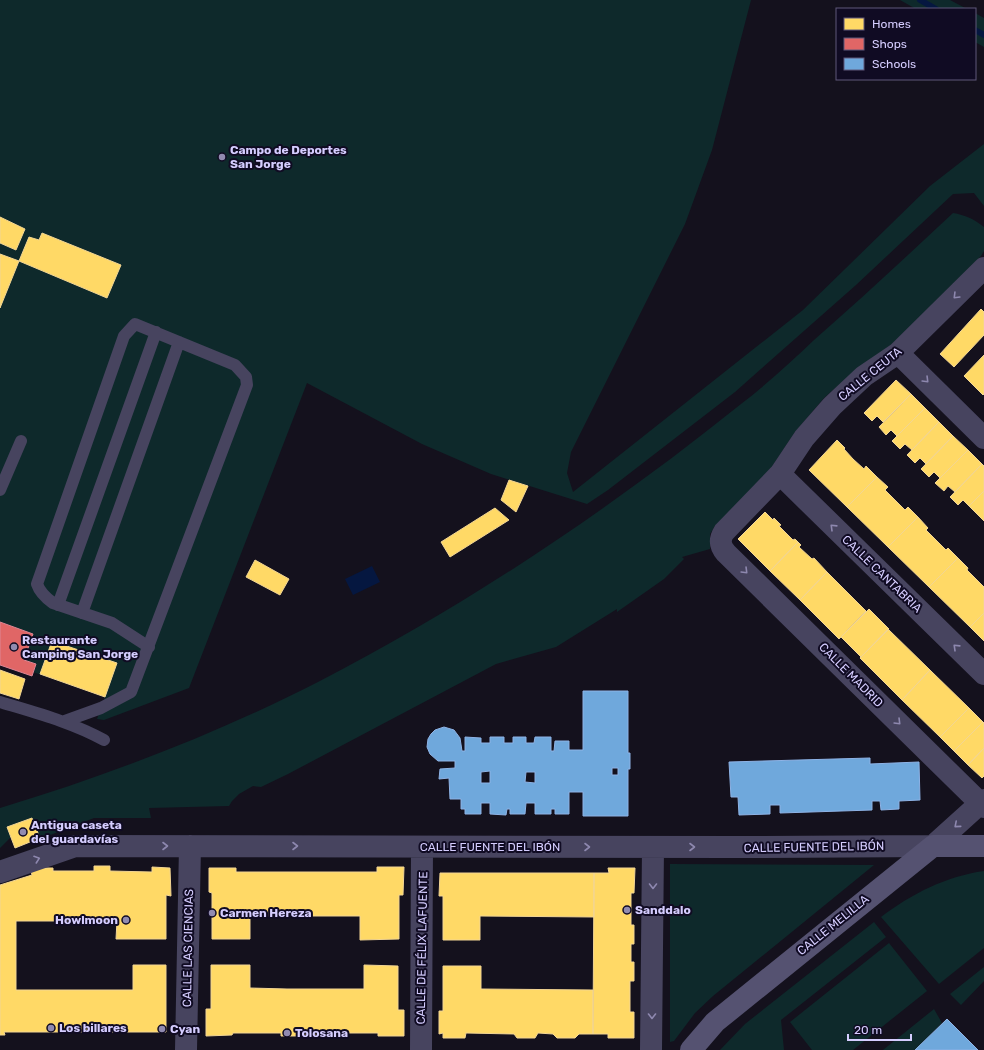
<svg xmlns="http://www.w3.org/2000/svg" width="984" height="1050" font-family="Rubik,sans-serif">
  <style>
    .green { fill: #0e292b }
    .water { fill: #051740 }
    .homes { fill: #ffd966; stroke: #f2d594 }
    .shops { fill: #e06666; stroke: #dd8594 }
    .schools { fill: #6fa8dc; stroke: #8eb3e6; fill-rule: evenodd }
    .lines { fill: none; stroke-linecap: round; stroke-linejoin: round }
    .stream { stroke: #051740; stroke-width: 6 }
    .lane { stroke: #47445f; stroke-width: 12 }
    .street { stroke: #47445f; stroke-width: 22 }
    .secondary { stroke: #555271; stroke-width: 22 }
    .oneway { stroke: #8e88af }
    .poi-dot { fill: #918bb0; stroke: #100b23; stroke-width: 1.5 }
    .labels { text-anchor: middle; stroke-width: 4; stroke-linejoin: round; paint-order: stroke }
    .poi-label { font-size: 12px; font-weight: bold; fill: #d5cdff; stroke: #100b23; text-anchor: start }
    .street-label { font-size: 12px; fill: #d5cdff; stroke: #100b23 }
  </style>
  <rect width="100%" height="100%" fill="#14111d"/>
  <!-- green -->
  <path class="green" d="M0 0H751L712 150 685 224 571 452 567 473 573 492 803 310 930 186 984 144V206L974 193 953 194 856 285 735 392 608 490 587 504 491 474 422 444 307 383 189 688 104 720 97 719 105 697 33 672 0 665Z
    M900 0H950L967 9H916Z
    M975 13 984 18V47L975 42Z
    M953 213C965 215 974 219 984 227V251L981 256 891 345 858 368 824 398 795 432 771 468 715 526 710 534V549L682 557 684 559 664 579 617 612V609L556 647 496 664 288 774 261 787 253 786 239 794 232 801 229 806 149 808 151 818H94L40 839 32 818 7 827 11 837 0 848V808C109 775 216 734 318 682 469 604 609 510 741 404 767 384 791 362 814 340 861 299 907 256 953 213Z
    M670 864 874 865 713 996 695 1013 674 1041 670 1042Z
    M984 871V948L939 984 881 917C911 894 947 876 984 871Z
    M874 922 886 937 781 1020 784 1050H720L745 1024Z
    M889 943 927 991 853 1050H812L790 1022Z
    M984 967V981L961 1005 950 994Z
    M934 1009 942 1023 915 1050H883Z"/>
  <!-- water -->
  <path class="water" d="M372 566 380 582 353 595 345 579Z"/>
  <!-- homes -->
  <path class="homes" d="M0 217 25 229 16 250 0 243Z
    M42 233 121 265 107 298 19 261 29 237 39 240Z
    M0 254 19 261 0 308Z
    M981 309 984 312V335L954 367 940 354Z
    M984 355V394L983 395 964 376Z
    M896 380 911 394 883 422 877 416 872 421 864 413Z
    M911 394 925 408 897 436 891 430 886 435 879 427Z
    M925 408 939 422 912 450 905 444 900 449 892 441Z
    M939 422 953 436 926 464 920 458 915 463 907 455Z
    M953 436 968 450 940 478 934 472 929 477 921 469Z
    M837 440 845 448 844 449 853 459 864 469 866 466 877 477 847 507 809 470Z
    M968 450 982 464 955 492 948 486 944 491 935 483Z
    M982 464 984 466V491L969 506 963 500 958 505 950 497Z
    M877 477 888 487 885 490 905 510 908 507 918 517 888 547 847 507Z
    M509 480 528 486 516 512 501 500Z
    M984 491V521L969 506Z
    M495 508 509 520 450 557 441 542Z
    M765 512 773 520 774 518 781 525 779 526 793 540 795 539 798 542 770 571 738 539Z
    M918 517 928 528 926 530 946 550 948 548 958 558 929 587 888 547Z
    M798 542 801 545 799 547 812 559 814 558 827 572 800 600 770 571Z
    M958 558 968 568 967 570 984 587V613L970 627 929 587Z
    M255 560 289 579 280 595 246 577Z
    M827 572 866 611 839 639 800 600Z
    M869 609 889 629 861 657 841 637Z
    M984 613V641L970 627Z
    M888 629 930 670 902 700 860 658Z
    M52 641 117 663 105 697 40 674Z
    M0 670 25 679 19 699 0 693Z
    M930 670 969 708 940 737 902 700Z
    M969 708 983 722 954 751 940 737Z
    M983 722 984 723V748L968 765 954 751Z
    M984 748V776L982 778 968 765Z
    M32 818 40 838 15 848 7 827Z
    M94 866H110V871L152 872V867L170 868 171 896 166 895V939H116L117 921H16V990H133V965H166V1032H4L5 1035H0V885L32 875 31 871 42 868H53V871H94Z
    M377 867H404L403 895H399V939L360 940V916H250V939H212V893L209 892V868H236V872H377Z
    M608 868H635L634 893H631V925H634V944H631V962H634V981H630V1012H634V1038H608V1034H593L594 873H609Z
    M440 873H594V917L480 916V940H443V896H439Z
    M211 965H250V988L287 989H364V965L398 966V1010H404V1036H378V1033H332V1036H281V1033H233L232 1035 206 1036V1009H211Z
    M443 966H481V989L593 990V1034H579L575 1038H557L553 1034 538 1033 535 1038H517L514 1034 466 1033 465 1038H443V1033L439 1034V1011H443Z"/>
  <!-- shops -->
  <path class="shops" d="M0 622 33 634 24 660 36 664 32 676 0 665Z"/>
  <!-- schools -->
  <path class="schools" d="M583 691H628V753H630V769H628V816H583V792H569V814H555V809H551V814H535V803H526L525 814H510V809H507L506 815 490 814V803H481V814H465V809H461V799H450L449 778 439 779 440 769 455 768V761H438L430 754 427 747 428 739 431 734 435 730 444 727 454 730 460 738 462 751H465V737L481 738V743H490V737H504V743H513V737H526V743H534L535 737H551V751H554L555 741H569V750H583ZM612 768H618V775H612ZM490 771V783H481V772ZM526 772H535V783L525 782Z
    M870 758V764L919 762 920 800 899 801V809L881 810 880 801H872V810L780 813V805H770V814L739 815 738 797H731L729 762Z
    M947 1019 978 1050H915Z"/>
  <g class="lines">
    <!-- stream -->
    <path class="stream" d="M920 0 936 9
      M975 30 984 35"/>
    <!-- lane -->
    <path class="lane" d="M0 490 21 441
      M58 605 156 332
      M82 613 179 342
      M0 702C36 713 71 722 104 740
      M65 721 101 708 131 692 247 385 246 377 235 365 135 324 124 336 37 584C40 593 46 598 53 603L112 623 149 647"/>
    <!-- street -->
    <path class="street" d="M984 268 898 353 864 376 832 406 804 438 780 474 724 532C719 540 720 546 726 553L984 807
      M898 353 984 438
      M780 474 984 674
      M0 872 75 846 742 847 933 846 984 800
      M186 1050 190 846
      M421 1050 422 847
      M651 1050 653 847"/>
    <!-- secondary -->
    <path class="secondary" d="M691 1050 715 1022 933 846H984"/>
  </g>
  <!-- one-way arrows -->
  <defs><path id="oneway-chevron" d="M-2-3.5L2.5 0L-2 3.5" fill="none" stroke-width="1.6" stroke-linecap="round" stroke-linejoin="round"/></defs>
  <g class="oneway">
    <use href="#oneway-chevron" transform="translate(956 296) rotate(135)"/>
    <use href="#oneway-chevron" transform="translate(926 380) rotate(45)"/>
    <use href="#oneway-chevron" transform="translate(833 527) rotate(-136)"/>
    <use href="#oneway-chevron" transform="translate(745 571) rotate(45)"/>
    <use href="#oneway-chevron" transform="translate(956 647) rotate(-136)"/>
    <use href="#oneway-chevron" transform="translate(898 722) rotate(45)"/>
    <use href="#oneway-chevron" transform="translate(957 825) rotate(139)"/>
    <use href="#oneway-chevron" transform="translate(165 846)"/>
    <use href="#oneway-chevron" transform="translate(295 846)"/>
    <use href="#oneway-chevron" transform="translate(587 847)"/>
    <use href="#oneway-chevron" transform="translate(692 847)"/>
    <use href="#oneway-chevron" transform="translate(37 859) rotate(-19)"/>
    <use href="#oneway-chevron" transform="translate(653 886) rotate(90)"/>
    <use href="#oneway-chevron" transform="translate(652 1016) rotate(90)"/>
  </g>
  <!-- markers -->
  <g class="poi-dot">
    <circle cx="222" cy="157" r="4"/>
    <circle cx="14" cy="647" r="4"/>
    <circle cx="23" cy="832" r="4"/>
    <circle cx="627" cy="910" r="4"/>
    <circle cx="212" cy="913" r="4"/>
    <circle cx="126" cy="920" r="4"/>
    <circle cx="51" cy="1028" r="4"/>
    <circle cx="162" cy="1029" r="4"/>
    <circle cx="287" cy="1033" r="4"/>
  </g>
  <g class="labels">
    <!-- poi labels -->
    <g class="poi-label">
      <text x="230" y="154">Campo de Deportes<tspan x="230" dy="14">San Jorge</tspan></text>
      <text x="22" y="644">Restaurante<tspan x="22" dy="14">Camping San Jorge</tspan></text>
      <text x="31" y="829">Antigua caseta<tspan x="31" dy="14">del guardavías</tspan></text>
      <text x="635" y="914">Sanddalo</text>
      <text x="220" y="917">Carmen Hereza</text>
      <text x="118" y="924" text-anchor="end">Howlmoon</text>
      <text x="59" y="1032">Los billares</text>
      <text x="170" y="1033">Cyan</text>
      <text x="295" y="1037">Tolosana</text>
    </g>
    <!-- street labels -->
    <g class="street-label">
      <text transform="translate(870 374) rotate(-39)" y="4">CALLE CEUTA</text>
      <text transform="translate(882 574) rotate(44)" y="4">CALLE CANTABRIA</text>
      <text transform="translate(851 675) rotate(45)" y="4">CALLE MADRID</text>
      <text x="490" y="851">CALLE FUENTE DEL IBÓN</text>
      <text transform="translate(814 847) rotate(-1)" y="4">CALLE FUENTE DEL IBÓN</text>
      <text transform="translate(833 925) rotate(-39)" y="4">CALLE MELILLA</text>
      <text transform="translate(188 948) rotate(-89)" y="4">CALLE LAS CIENCIAS</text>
      <text transform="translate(422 948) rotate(-89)" y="4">CALLE DE FÉLIX LAFUENTE</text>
    </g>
  </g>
  <!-- legend -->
  <rect x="836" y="8" width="140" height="72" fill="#100b23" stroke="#5f597b"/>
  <rect x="844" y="18" width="20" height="12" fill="#ffd966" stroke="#5f597b"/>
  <text x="872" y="28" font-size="12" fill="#d5cdff">Homes</text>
  <rect x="844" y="38" width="20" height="12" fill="#e06666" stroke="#5f597b"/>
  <text x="872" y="48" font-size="12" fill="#d5cdff">Shops</text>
  <rect x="844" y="58" width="20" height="12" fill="#6fa8dc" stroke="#5f597b"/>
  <text x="872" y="68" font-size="12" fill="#d5cdff">Schools</text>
  <!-- scale -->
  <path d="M848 1034v6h63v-6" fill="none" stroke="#d5cdff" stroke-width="2"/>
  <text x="854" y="1034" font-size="12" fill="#d5cdff" stroke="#100b23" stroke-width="3" paint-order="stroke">20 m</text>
</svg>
